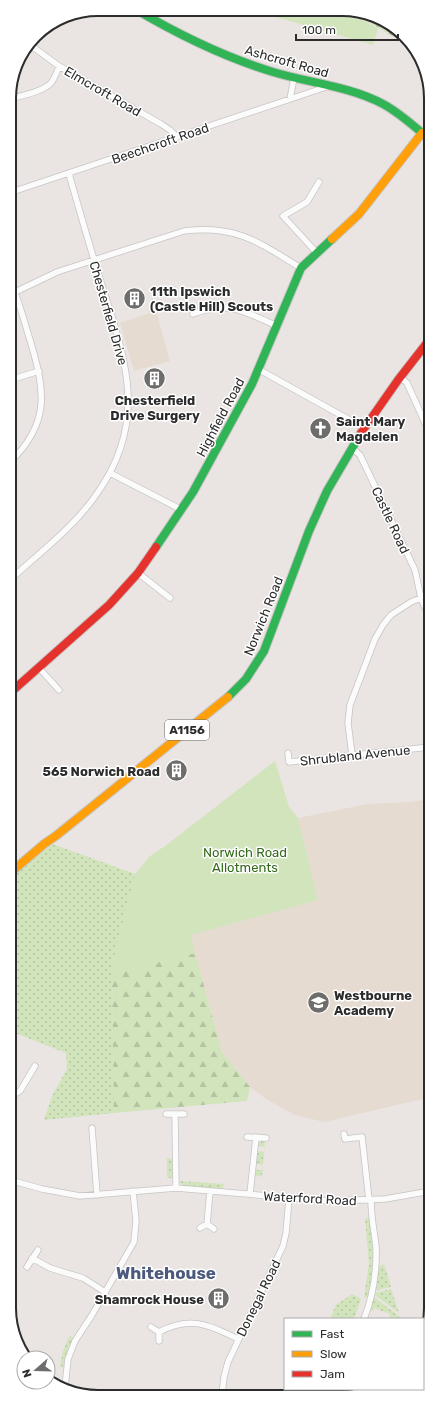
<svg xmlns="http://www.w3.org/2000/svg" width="440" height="1406" font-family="Rubik,sans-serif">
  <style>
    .education { fill: #e5dbd0 }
    .grass { fill: url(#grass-dots) }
    .forest { fill: url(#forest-firs) }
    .garden { fill: #d1e4bb }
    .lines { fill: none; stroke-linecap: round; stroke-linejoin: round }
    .street-casing { stroke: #c6c4c4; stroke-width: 7 }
    .fast-casing { stroke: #c6c4c4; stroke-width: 10 }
    .slow-casing { stroke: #c6c4c4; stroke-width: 10 }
    .jam-casing { stroke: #c6c4c4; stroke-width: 10 }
    .street { stroke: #fcfbfb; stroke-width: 5.5 }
    .fast { stroke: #30b455; stroke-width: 8 }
    .slow { stroke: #ff9f0a; stroke-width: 8 }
    .jam { stroke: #e5322d; stroke-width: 8 }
    .labels { text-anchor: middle; stroke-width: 3; stroke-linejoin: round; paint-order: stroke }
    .shield { fill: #fff; stroke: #6b6b6b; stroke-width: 1 }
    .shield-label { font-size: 12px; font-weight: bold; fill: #2c2c2c }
    .street-label { font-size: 13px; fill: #2c2c2c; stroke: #fff }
    .poi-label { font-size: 13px; font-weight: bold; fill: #2c2c2c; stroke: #fff; text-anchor: start }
    .park-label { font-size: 13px; fill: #346a1a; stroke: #fff }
    .district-label { font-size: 17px; font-weight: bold; fill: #4b5a7d; stroke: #fff }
    .rim { fill: none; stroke: #2c2c2c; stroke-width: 2 }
  </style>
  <defs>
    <pattern id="grass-dots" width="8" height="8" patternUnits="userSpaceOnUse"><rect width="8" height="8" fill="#d1e4bb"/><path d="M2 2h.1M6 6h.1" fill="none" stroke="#b4c4a1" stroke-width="1.8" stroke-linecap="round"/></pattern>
    <pattern id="forest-firs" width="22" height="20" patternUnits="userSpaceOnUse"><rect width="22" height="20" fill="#d1e4bb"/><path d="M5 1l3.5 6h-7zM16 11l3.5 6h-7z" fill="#b4c4a1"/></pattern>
  </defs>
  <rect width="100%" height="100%" fill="#eae5e2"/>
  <!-- education -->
  <path class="education" d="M156 311 170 361 134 371 120 323Z
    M430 799 431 1097 324 1122 295 1115 266 1099 250 1087 222 1052 190 935 318 900 298 818 368 804 410 802Z"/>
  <!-- grass -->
  <path class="grass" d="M47 842 135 874 112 965 114 1113 44 1120 52 1096 67 1069 66 1053 10 1031V873Z
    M265 1140 262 1177 255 1175 256 1170H262L263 1165 256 1164 257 1151 264 1152V1147L258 1146 260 1141Z
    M167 1158 173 1159V1178H169L167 1177Z
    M179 1181 224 1184 222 1189 183 1186Z
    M365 1218 370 1219C374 1249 374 1268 369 1298H368L364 1297 369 1264Z
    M384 1264 391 1287 377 1290 376 1289 378 1267Z
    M391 1289 399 1313 375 1295V1293Z
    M352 1294 361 1299 354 1319H330L336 1305Z
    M374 1297 400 1317 399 1319H389L390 1314 374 1308 372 1312 370 1310Z
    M70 1335 73 1339 67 1354 65 1366 60 1367 63 1351Z
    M331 1389H348L343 1395H328Z"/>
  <!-- forest -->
  <path class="forest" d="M348 11H360L405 35 412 47Z
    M195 953 222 1052 250 1087 247 1101 114 1113 112 974Z"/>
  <!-- garden -->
  <path class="garden" d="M251 10 347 11 378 29 373 45Z
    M275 761 289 807 298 818 318 900 191 935 195 953 112 974V965L135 874 150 856 165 846Z"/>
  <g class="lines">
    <defs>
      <path id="street" d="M29 44 59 66 161 124 170 130 177 137
        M9 99C20 96 43 92 51 83 55 78 57 72 59 66
        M290 99 294 78
        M9 193 329 86
        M317 253 283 216 307 202 319 182
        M9 295 57 272 184 231C237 225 258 242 301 268
        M193 314C229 300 245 312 277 326
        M258 369 364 428
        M400 377 407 383 430 434
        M10 380 39 371
        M352 448 360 455 415 570 421 598 430 619
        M10 462C51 423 45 390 30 340 25 324 21 308 15 293
        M110 473 182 510
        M138 573 170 598
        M10 580C39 553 74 527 96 495 150 420 125 358 100 279 89 244 79 209 69 174
        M39 668 59 690
        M288 753 289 762 430 747
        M352 755 348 723 350 705 375 639 383 625 391 615 411 602 421 598
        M10 1097 20 1091 35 1066
        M166 1114H184
        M175 1114 176 1188
        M92 1128 97 1195
        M344 1134 345 1139 362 1137 369 1200
        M247 1137 266 1138
        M10 1180 42 1189 80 1196 176 1188 328 1201 385 1199 431 1191
        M250 1194 256 1137
        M207 1224 210 1191
        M200 1228 207 1224 214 1229
        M32 1258 50 1268 83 1278 105 1292
        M27 1267 38 1250
        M364 1319C373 1296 377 1271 376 1246 374 1231 371 1216 371 1200
        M151 1327 159 1332V1341
        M159 1332C190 1316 208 1324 238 1339
        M65 1387 68 1359 75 1341 92 1315 134 1242 136 1221 133 1191
        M222 1395 224 1377 228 1362 283 1246 286 1233 289 1199
        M325 1395 328 1389"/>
      <path id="fast" d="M135 9C179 35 224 57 273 72 309 83 349 86 383 104 400 113 415 127 429 139
        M156 547 193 492 252 384 301 268 332 239
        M228 697 246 679 264 651 309 531 327 491 361 433"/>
      <path id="slow" d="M332 239 359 214 422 133
        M10 873 44 844 57 835 228 697"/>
      <path id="jam" d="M361 433 398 380 430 339
        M10 693 109 605 138 573 156 547"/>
    </defs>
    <!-- street casing -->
    <use href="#street" class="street-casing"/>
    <!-- fast casing -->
    <use href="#fast" class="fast-casing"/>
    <!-- slow casing -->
    <use href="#slow" class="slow-casing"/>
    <!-- jam casing -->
    <use href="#jam" class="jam-casing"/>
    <!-- street -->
    <use href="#street" class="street"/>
    <!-- fast -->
    <use href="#fast" class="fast"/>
    <!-- slow -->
    <use href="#slow" class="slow"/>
    <!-- jam -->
    <use href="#jam" class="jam"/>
  </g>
  <!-- icons -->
  <defs>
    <symbol id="building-disc" viewBox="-11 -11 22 22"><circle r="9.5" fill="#6e6d6c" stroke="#fff"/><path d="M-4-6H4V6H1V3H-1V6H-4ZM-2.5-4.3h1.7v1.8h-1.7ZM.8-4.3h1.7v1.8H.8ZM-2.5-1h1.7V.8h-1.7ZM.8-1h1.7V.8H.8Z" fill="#fff"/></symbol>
    <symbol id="church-disc" viewBox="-11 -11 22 22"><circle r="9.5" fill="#6e6d6c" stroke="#fff"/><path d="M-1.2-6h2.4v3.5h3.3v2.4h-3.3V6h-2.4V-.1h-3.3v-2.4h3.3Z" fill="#fff"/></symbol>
    <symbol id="school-disc" viewBox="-11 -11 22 22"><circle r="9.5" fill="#6e6d6c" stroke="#fff"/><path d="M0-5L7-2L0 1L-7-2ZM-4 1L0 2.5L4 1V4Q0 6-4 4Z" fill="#fff"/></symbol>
  </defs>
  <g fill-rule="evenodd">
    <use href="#building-disc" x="122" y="286" width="25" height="25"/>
    <use href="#building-disc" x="142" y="366" width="25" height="25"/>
    <use href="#church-disc" x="308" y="416" width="25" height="25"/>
    <use href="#building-disc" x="164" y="758" width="25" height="25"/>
    <use href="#school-disc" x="306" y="990" width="25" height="25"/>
    <use href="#building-disc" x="206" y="1286" width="25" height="25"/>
  </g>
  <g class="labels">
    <!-- shield labels -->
    <rect class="shield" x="165" y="720" width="44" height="20" rx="3"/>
    <g class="shield-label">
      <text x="187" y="734">A1156</text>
    </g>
    <!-- street labels -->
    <g class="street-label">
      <text transform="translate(287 61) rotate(16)" y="5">Ashcroft Road</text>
      <text transform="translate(103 91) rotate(30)" y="5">Elmcroft Road</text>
      <text transform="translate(160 143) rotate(-19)" y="5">Beechcroft Road</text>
      <text transform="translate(109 313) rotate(74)" y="5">Chesterfield Drive</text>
      <text transform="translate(220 417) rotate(-62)" y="5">Highfield Road</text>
      <text transform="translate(391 520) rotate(65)" y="5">Castle Road</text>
      <text transform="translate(263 616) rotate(-68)" y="5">Norwich Road</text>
      <text transform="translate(355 755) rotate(-6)" y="5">Shrubland Avenue</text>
      <text transform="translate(310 1198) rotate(3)" y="5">Waterford Road</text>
      <text transform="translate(258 1298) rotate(-64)" y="5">Donegal Road</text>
    </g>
    <!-- poi labels -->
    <g class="poi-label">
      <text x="150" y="296">11th Ipswich<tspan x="150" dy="15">(Castle Hill) Scouts</tspan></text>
      <text x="155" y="405" text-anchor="middle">Chesterfield<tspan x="155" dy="15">Drive Surgery</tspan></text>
      <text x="336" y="426">Saint Mary<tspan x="336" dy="15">Magdelen</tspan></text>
      <text x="160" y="776" text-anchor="end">565 Norwich Road</text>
      <text x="334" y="1000">Westbourne<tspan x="334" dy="15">Academy</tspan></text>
      <text x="204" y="1304" text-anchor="end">Shamrock House</text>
    </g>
    <!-- park labels -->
    <g class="park-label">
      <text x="245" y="857">Norwich Road<tspan x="245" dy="15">Allotments</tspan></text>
    </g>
    <!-- district labels -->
    <g class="district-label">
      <text x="166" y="1279">Whitehouse</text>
    </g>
  </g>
  <!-- crop -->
  <path d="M0 0H440V1406H0ZM98 16H342A82 82 0 0 1 424 98V1308A82 82 0 0 1 342 1390H98A82 82 0 0 1 16 1308V98A82 82 0 0 1 98 16Z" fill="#fff" fill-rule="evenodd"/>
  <path class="rim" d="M98 16H342A82 82 0 0 1 424 98V1308A82 82 0 0 1 342 1390H98A82 82 0 0 1 16 1308V98A82 82 0 0 1 98 16Z"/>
  <!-- legend -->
  <rect x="284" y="1318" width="140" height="72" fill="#ffffff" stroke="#ababab"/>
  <rect x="292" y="1331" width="20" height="6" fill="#30b455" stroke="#ababab"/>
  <text x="320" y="1338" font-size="12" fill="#2c2c2c">Fast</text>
  <rect x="292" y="1351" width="20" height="6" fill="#ff9f0a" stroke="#ababab"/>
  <text x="320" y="1358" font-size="12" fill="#2c2c2c">Slow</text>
  <rect x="292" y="1371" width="20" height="6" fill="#e5322d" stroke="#ababab"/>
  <text x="320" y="1378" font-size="12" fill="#2c2c2c">Jam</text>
  <!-- north arrow -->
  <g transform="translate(36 1370) rotate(250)"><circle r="19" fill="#ffffff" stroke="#ababab"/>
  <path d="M0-3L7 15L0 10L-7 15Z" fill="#6e6d6c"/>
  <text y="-6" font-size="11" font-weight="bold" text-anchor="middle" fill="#2c2c2c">N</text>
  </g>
  <!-- scale -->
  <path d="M296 34v6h102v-6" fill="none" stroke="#2c2c2c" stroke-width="2"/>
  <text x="302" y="34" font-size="12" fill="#2c2c2c" stroke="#ffffff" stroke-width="3" paint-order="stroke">100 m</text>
</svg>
